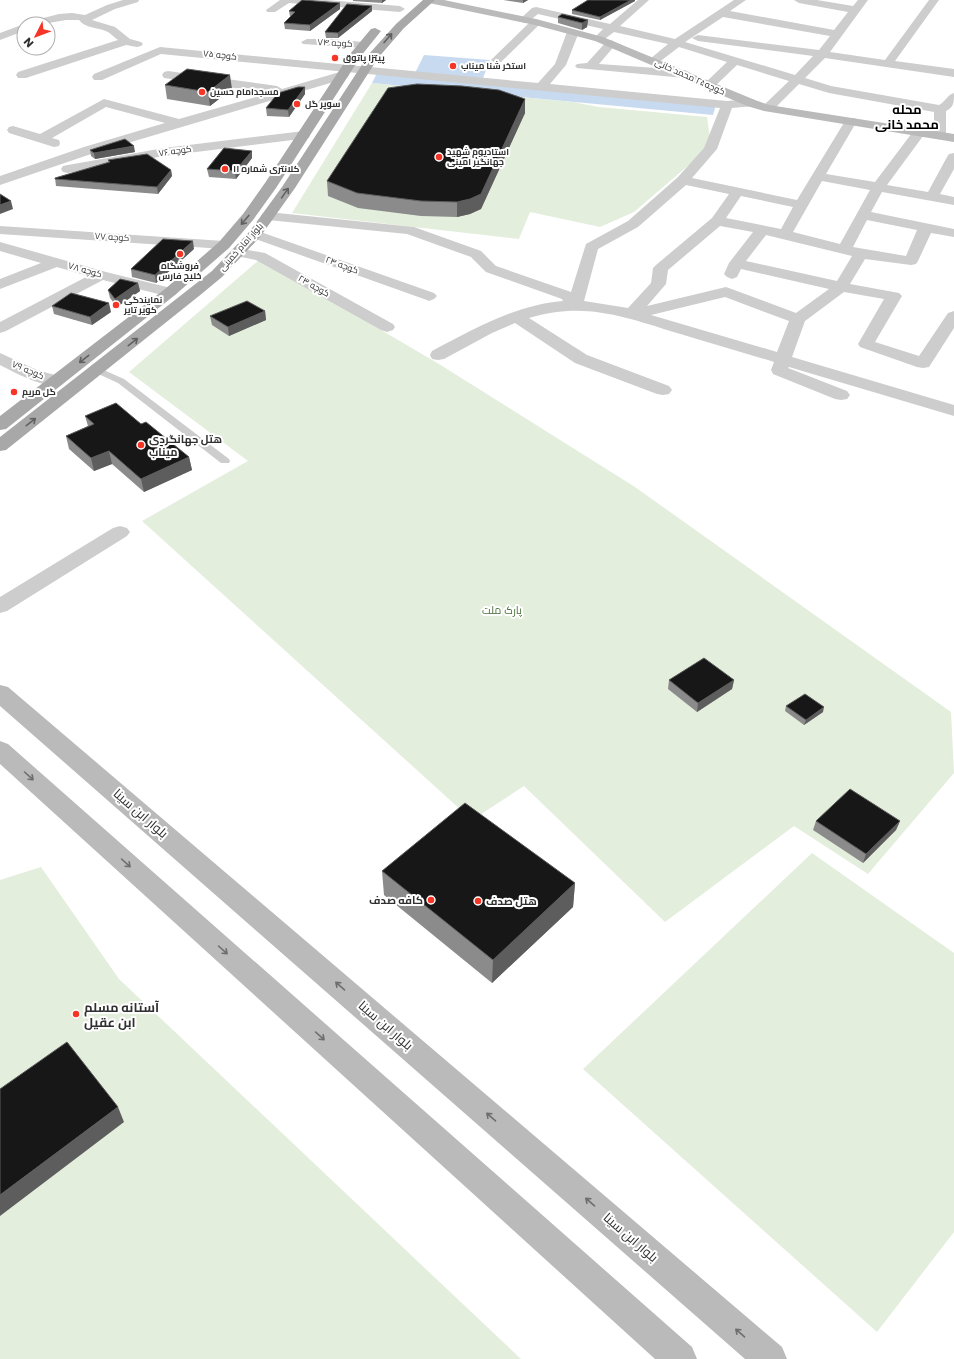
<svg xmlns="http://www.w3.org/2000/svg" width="954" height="1359" font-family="Poppins,Cairo,sans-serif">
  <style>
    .green { fill: #e4eedd }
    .water { fill: #c8daef }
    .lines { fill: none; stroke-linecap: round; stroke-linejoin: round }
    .lane { fill: #cdcdcd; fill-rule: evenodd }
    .street { fill: #cdcdcd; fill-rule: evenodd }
    .secondary { fill: #bababa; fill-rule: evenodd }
    .primary { fill: #a8a8a8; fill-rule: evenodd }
    .wall { fill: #8b8b8b }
    .shaded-wall { fill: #5d5d5d }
    .building { fill: #171717; stroke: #5d5d5d }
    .oneway { stroke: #606060 }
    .oneway2 { stroke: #6e6e6e }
    .poi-dot { fill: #f53525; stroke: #fff; stroke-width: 1.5 }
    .labels { text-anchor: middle; stroke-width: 4; stroke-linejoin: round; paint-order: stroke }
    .far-street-label { font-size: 9px; fill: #303030; stroke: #fff }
    .far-poi-label { font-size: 9px; font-weight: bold; fill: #303030; stroke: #fff; text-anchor: start }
    .poi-label { font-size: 11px; font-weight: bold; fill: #303030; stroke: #fff; text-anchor: start }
    .park-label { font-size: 11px; fill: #4b7139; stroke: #fff }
    .far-district-label { font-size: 13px; font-weight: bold; fill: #000; stroke: #fff }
    .near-street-label { font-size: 13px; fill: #303030; stroke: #fff }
    .near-poi-label { font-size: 13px; font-weight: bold; fill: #303030; stroke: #fff; text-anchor: start }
  </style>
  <rect width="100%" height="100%" fill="#fff"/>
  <!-- green -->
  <path class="green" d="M372 83 573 102 599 107 707 117 711 146 634 212 600 227 530 212 519 239 292 213Z
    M260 259 439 364 635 487 951 712 954 773 868 874 794 826 665 922 524 786 472 820 142 521 248 461 129 372Z
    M812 853 954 953V1232L877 1332 583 1069Z
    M41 867 119 979 521 1359H0V880Z"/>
  <!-- water -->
  <path class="water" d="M424 55 490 60 483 78 415 73Z
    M377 73 716 105 713 115 372 83Z"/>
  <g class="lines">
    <!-- lane -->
    <path class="lane" d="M97 367 124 379 229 459 230 461 229 463H221L118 383 94 372 92 370 94 368Z"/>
    <!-- street -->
    <path class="street" d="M123 0H139L138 2 115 9 92 20 115 27 130 39 141 42 143 44 141 46 137 47 126 45 26 78H18L16 75 18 72 118 40C115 38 111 34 108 32 99 27 86 29 79 20H66L43 24H27L28 22 59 14 72 13 85 15 107 5Z
      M280 0H326L400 6 405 9 400 12 289 3 275 12H267L266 10Z
      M638 0H649L620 26 675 39 734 0H746L730 11 834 30 848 12 799 3 794 0H817L853 6 858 0H868L830 52 885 60 929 0H939L895 61 954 69V77L825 58 805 78 831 86 939 105C945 102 947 95 954 93 954 102 954 107 946 111V135L945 138H935L934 135V112L829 93 799 84 772 111H764L762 108 764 105 789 81 737 65 713 88H705L703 85 727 62 679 47 658 63H650L648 61 650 59 668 44 614 32 606 38 602 39 596 36 603 29 538 14 528 22 524 23 519 20 532 8 536 7 610 24ZM723 17 830 36 819 50 698 35 692 38 698 41 813 56 795 75 685 42Z
      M536 19 541 22 540 24 501 62H493L491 60 493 58 532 20Z
      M24 24V31L0 40V33Z
      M573 29 579 32 566 65 550 84 727 101 751 99 755 100 757 103 755 106 732 108 717 149 692 178 797 200 845 121 847 118H855L857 121 826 174 875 182 915 129H925L926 132 887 185 928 192 947 157 949 154 954 153V169L940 194 954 197V205L882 192 871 212 954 229V237L931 233 918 261 916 264 911 265 865 259 850 284 899 293 902 296 875 342 919 356 948 313 954 311V328L929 367 923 368 917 367 860 347 858 344 884 299 844 292 805 321 792 357 954 405V416L789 367 788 368 847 391 850 395 847 399 841 400 835 399 773 374 771 370 774 362C742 352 709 343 677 333 625 317 584 301 529 318L587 355 669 386 672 390 669 394 663 395 657 394 575 363 515 323 492 333 444 359 438 360 432 359 430 355 432 351C474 329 515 305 563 301L562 299 486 272 471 257 407 234 268 220 263 219 261 216 263 213 268 212 414 227 481 251 496 266 571 292 586 244 628 221 678 177 704 148 720 108 161 54 102 80H94L92 77 94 74 160 47 538 83 555 64 567 32ZM822 181 870 190 840 244 793 232ZM686 185 729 194 712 218 656 265 653 268 651 283 628 308 584 301 598 249 638 227ZM741 196 793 207 781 229 726 218ZM867 220 917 230 906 256 853 247ZM720 226 753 232 729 263 724 274 727 277 732 279 737 277 741 269 829 289 796 313 726 287 647 306 666 284 668 270ZM766 235 852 256 837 281 746 261ZM725 297 789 321 777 352 651 315Z
      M307 39H331L363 42 367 43 369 45 367 47 363 48 303 44 301 42Z
      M611 40 617 43 599 64 685 70 689 72 691 74 689 76 685 78 577 68 575 66 577 64 587 63 607 41Z
      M168 71 277 86 282 89 343 71 347 72 349 75 347 78 94 153 0 185V176L84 147 165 123 106 107 52 138 59 140 60 143 59 146 54 147 9 133 7 130 9 127 13 126 40 134 104 99 179 119 270 93 164 78 162 75 164 72Z
      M304 131 309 132 310 135 309 138 164 156 68 173 63 172 61 169 63 166 68 165 164 148Z
      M0 226 224 241 229 242 231 245 229 248 224 249 0 234Z
      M255 230 434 293 437 296 434 299 429 301 424 299 250 237 248 234 250 231Z
      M0 242 106 272 175 289 178 292 175 295 170 297 103 280 6 331 0 333V322L88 276 57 267 0 289V279L41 263 0 251Z
      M237 248 265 253 393 324 395 327 393 330 387 332 381 330 256 260 232 255 230 252 232 249Z
      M0 353 37 370 62 377 64 381 62 385C44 389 16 373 0 365Z
      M120 526 127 528 130 532 127 536 7 611 0 613V597L113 528Z"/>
    <!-- secondary -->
    <path class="secondary" d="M424 0H444L536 19 603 37 755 100 769 105 954 134V142L764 111 747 106 595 41 535 25 429 3Z
      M0 685 8 687 782 1347 787 1359H745L0 706Z
      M0 741 8 744 692 1347 697 1359H655L0 764Z"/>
    <!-- primary -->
    <path class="primary" d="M423 0H435L404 28 378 58 295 188 260 237 222 277 199 296 6 450 0 451V437L212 271 250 231 282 187 369 54 396 24Z
      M375 28 381 31 361 56 276 188 253 220 229 248 175 295 6 429 0 430V416L165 289 219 242 243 214 265 183 350 54 371 29Z"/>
  </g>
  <!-- wall -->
  <path class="wall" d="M353 0H386L382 3 353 1Z
    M503 0H528L523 3Z
    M588 0H635V1L600 20 572 14V10Z
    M340 3V9L310 31 285 29 284 23 291 17 290 16 289 11Z
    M372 6V11L338 38H326L325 32Z
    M558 17 588 20 587 27 582 30 558 23Z
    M165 85 232 89 210 106 167 99Z
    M305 87V94L289 117 267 116 266 108Z
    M525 99V113L481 209 470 214 457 217 421 216 358 208 328 196 327 181Z
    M90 150 135 152 95 159 91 156Z
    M252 158 236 179 209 177 207 169Z
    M108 160 171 170 172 176 158 194 56 186 55 178 108 162Z
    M194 249 156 283 132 277 131 269Z
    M138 283 140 291 117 307 110 298 108 290Z
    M52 306 111 312 92 325 54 314Z
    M265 311 266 320 229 336 212 325 210 316Z
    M85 416 141 424 189 457 192 470 144 492 112 464 94 471 69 449 66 436 88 426Z
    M669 680H734L732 689 697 712 668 689Z
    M786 706 823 712 804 725 785 711Z
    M816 821H900L896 830 863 863 813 830Z
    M382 871 575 883 573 907 492 983 384 895Z"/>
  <!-- shaded-wall -->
  <path class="shaded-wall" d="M382 0H386L382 3Z
    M523 0H528L523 3Z
    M631 0H635V1L600 20V17Z
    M340 3V9L310 31V25Z
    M372 6V11L338 38V33Z
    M588 20 587 27 582 30V23Z
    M230 75 232 89 210 106 208 92Z
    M305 87V94L289 117 288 110Z
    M525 99V113L481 209 470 214 457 217V202Z
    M134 146 135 152 95 159 94 153Z
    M252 151V158L236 179 235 171Z
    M171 170 172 176 158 194 157 187Z
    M11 201 13 209 0 214V205Z
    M193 241 194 249 156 283 155 275Z
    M138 283 140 291 117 307 115 299Z
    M109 303 111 312 92 325 90 317Z
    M265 311 266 320 229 336 228 327Z
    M109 451 112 464 94 471 91 458Z
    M189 457 192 470 144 492 141 479Z
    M734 680 732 689 697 712 698 703Z
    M824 707 823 712 804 725 806 720Z
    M900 821 896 830 863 863 866 854Z
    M575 883 573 907 492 983 493 960Z
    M118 1107 124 1122 0 1216V1195Z"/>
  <!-- building -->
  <path class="building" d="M302 0H303L340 3 310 25 284 23 295 12 289 11Z
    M588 0H631L600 17 572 10Z
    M347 4 372 6 338 33 325 32Z
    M562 14 588 20 582 23 558 17Z
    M187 69 230 75 208 92 165 85Z
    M417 84 462 86 499 90 525 99 481 194 470 199 457 202 421 201 357 193 327 181 388 88Z
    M298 87H305L288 110 266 108 278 93Z
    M125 139 134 146 94 153 90 150Z
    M224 148 252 151 235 171 207 169Z
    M147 154 171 170 157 187 55 179V178L110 162 108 160Z
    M0 194 11 201 0 205Z
    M163 239 193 241 155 275 131 269Z
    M120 279 138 283 115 299 108 290Z
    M71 293 109 303 90 317 52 306Z
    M247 301 265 311 228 327 210 316Z
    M116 403 141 424 146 422 189 457 141 479 109 451 91 458 66 436 94 424 85 416Z
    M704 658 734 680 698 703 669 680Z
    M805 694 824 707 806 720 786 706Z
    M850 789 900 821 866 854 816 821Z
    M465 803 575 883 493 960 382 871Z
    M67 1042 118 1107 0 1195V1089Z"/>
  <!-- one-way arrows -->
  <defs><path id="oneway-shaft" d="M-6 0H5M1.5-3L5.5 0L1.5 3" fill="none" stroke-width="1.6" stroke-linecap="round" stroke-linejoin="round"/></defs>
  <g class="oneway">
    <use href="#oneway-shaft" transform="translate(388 38) rotate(-49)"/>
    <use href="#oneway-shaft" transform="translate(285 193) rotate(-55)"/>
    <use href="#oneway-shaft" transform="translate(245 220) rotate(130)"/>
    <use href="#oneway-shaft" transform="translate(133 342) rotate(-38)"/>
    <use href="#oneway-shaft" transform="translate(84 359) rotate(142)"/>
    <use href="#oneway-shaft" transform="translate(31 422) rotate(-38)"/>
  </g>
  <g class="oneway2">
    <use href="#oneway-shaft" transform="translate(29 776) rotate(42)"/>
    <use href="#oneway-shaft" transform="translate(126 863) rotate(42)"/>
    <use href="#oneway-shaft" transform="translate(223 950) rotate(42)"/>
    <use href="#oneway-shaft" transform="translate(340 986) rotate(-139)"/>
    <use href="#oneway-shaft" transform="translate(320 1036) rotate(42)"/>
    <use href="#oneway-shaft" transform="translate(491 1117) rotate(-139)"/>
    <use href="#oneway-shaft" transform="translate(590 1202) rotate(-139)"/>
    <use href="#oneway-shaft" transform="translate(740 1333) rotate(-139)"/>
  </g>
  <!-- markers -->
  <g class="poi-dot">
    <circle cx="335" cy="58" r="4"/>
    <circle cx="453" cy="66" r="4"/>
    <circle cx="202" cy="92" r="4"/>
    <circle cx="297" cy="104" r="4"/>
    <circle cx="439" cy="157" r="4"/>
    <circle cx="225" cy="169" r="4"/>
    <circle cx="180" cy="254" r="4"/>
    <circle cx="116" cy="305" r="4"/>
    <circle cx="14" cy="392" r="4"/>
    <circle cx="141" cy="445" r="4"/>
    <circle cx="431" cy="900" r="4"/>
    <circle cx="478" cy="901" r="4"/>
    <circle cx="76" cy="1014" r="4"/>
  </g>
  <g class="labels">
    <!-- far-street labels -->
    <g class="far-street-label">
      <text transform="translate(335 43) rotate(3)" y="3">کوچه ۷۴</text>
      <text transform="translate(220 55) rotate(6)" y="3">کوچه ۷۵</text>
      <text transform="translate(690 77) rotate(24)" y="3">کوچه۲۵ محمد خانی</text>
      <text transform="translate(175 151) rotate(-8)" y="3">کوچه ۷۶</text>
      <text transform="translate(112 237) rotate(4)" y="3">کوچه ۷۷</text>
      <text transform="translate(241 247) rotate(-48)" y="3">بلوار امام خمینی</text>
      <text transform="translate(342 265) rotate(20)" y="3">کوچه ۲۴</text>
      <text transform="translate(85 270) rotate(16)" y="3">کوچه ۷۸</text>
      <text transform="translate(314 286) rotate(29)" y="3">کوچه ۲۳</text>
      <text transform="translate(28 370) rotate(23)" y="3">کوچه ۷۹</text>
    </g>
    <!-- far-poi labels -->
    <g class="far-poi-label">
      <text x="343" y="61">پیتزا پاتوق</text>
      <text x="461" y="69">استخر شنا میناب</text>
      <text x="210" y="95">مسجدامام حسین</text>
      <text x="305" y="107">سوپر گل</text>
      <text x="447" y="155">استادیوم شهید<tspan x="447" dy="10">جهانگیر امینی</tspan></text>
      <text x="233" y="172">کلانتری شماره ۱۱</text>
      <text x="180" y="269" text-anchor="middle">فروشگاه<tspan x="180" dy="10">خلیج فارس</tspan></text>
      <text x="124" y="303">نمایندگی<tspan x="124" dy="10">کویر تایر</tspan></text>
      <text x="22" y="395">گل مریم</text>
    </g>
    <!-- poi labels -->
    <g class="poi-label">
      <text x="149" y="443">هتل جهانگردی<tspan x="149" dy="13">میناب</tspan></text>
      <text x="423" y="904" text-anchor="end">کافه صدف</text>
      <text x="486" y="905">هتل صدف</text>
    </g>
    <!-- park labels -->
    <g class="park-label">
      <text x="502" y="614">پارک ملت</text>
    </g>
    <!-- far-district labels -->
    <g class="far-district-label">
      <text x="907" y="114">محله<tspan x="907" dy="15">محمد خانی</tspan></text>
    </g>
    <!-- near-street labels -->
    <g class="near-street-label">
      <text transform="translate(141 813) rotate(41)" y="5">بلوار ابن سینا</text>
      <text transform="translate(386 1025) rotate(41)" y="5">بلوار ابن سینا</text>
      <text transform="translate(631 1237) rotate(41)" y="5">بلوار ابن سینا</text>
    </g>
    <!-- near-poi labels -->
    <g class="near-poi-label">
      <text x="84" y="1012">آستانه مسلم<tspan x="84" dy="15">ابن عقیل</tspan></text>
    </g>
  </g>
  <!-- north arrow -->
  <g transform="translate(36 36) rotate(228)"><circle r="19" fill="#ffffff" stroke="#acacac"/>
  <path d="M0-3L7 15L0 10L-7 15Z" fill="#f53525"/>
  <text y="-6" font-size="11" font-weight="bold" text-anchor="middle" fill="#303030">N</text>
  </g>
</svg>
